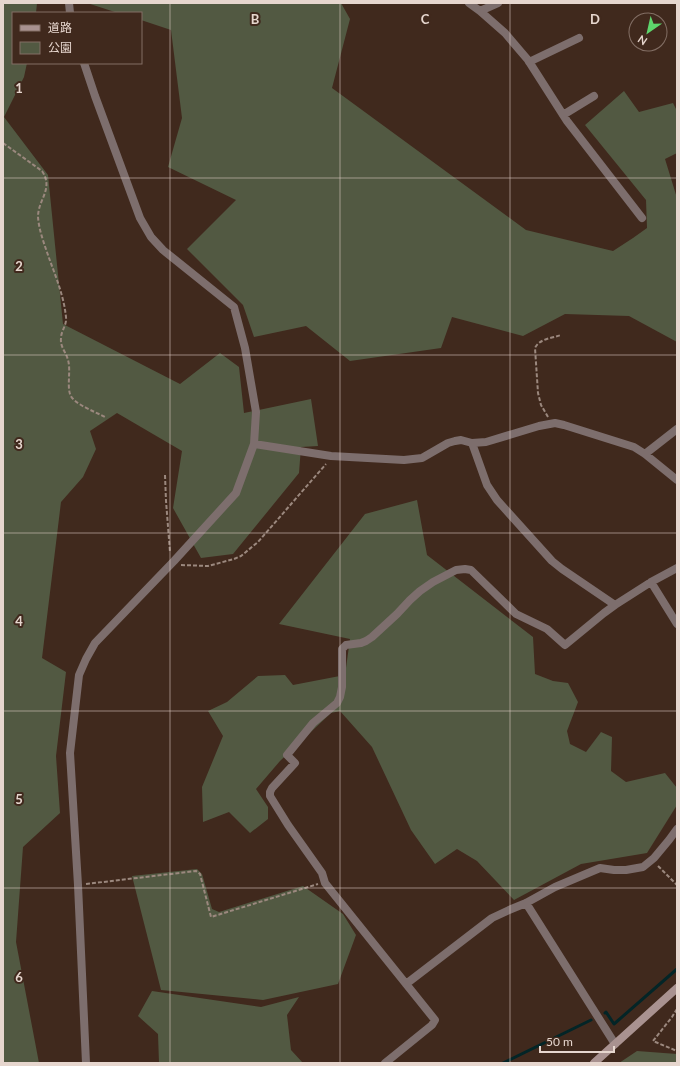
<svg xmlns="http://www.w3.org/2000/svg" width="680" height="1066" font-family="Lato,'Noto Sans JP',sans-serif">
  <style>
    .green { fill: #525942 }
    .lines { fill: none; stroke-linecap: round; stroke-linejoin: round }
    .stream { stroke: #032527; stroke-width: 3 }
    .path { stroke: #9b887e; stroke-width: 2; stroke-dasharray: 4 2; stroke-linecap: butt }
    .minor { stroke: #7d6e6d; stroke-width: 8 }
    .secondary { stroke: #a99290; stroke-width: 8 }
    .grid { fill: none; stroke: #e6d6ce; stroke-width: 1; stroke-opacity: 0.55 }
    .grid-label { font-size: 13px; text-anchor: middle; font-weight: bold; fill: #e6d6ce; stroke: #40291d; stroke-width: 4; stroke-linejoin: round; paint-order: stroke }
  </style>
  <rect width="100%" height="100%" fill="#40291d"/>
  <!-- green -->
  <path class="green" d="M3 3H37L36 13H13V63H27L24 77 4 117 48 175 63 324 180 384 220 353 239 367 244 413 311 399 318 446 301 447 299 473 233 554 201 558 173 508 182 451 117 413 90 431 96 449 83 477 61 502 42 658 66 672 56 756 60 813 23 847 16 942 39 1063H3Z
    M87 3H341L350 19 332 88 526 230 613 251 633 238 647 228 646 200 585 125 624 91 639 112 673 103 677 111V153L665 159 677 198V342L629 316 565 314 523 336 452 317 441 348 350 361 306 326 254 337 243 305 187 249 236 200 168 167 182 118 171 30 141 20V13H118Z
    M417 500 427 555 533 637 535 674 553 681 568 683 578 702 567 731 570 744 586 752 601 732 612 737 611 771 626 782 665 773 677 788V805L647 853 581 864 514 900 477 861 457 849 435 864 411 830 372 747 340 711 331 713 280 761 256 789 268 807V819L250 833 229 812 203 822 202 787 223 736 208 711 227 702 258 676 285 675 293 685 345 675 350 639 279 624 365 514Z
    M197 869 202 874 212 909 219 912 303 886 343 914 356 935 338 984 263 1000 161 990 132 876Z
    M152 991 261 1007 299 997 287 1015 291 1050 303 1063H159L158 1034 138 1016Z
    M637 1051 677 1054V1063H619Z"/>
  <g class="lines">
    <!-- stream -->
    <path class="stream" d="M605 1013 606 1012 614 1024 677 969
      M503 1063 591 1020"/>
    <!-- path -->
    <path class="path" d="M3 143 42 171C54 189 38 199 38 217 39 231 45 246 49 258 56 277 64 297 66 317 67 325 61 331 61 338 60 347 66 352 68 360 71 370 67 385 70 394 73 404 96 412 105 417
      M548 417 541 405 538 393 535 348C539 339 552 338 561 335
      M165 475 166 501 170 552
      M181 565 208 566 234 559 241 556 258 542 326 464
      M658 866 677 885
      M86 884 196 871 198 872 200 874 211 917 318 884
      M677 1009 672 1017 653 1041 677 1051"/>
    <!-- minor -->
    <path class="minor" d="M69 3 70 13
      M469 3 480 11 498 3
      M480 11 505 33 528 60 567 121 642 218
      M529 62 579 38
      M84 63 95 96 140 218 151 237 163 250 234 307 245 348 256 412 254 444 236 493 174 561 95 643 86 659 79 675 70 753 78 885 86 1063
      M563 115 594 96
      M472 443 487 485 497 500 552 561 562 569 615 605 651 582 677 568
      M254 444 331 456 404 460 422 458 448 443 455 441 461 440 472 443 486 442 539 426 555 423 564 425 634 447 645 454 677 480
      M645 454 677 429
      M651 582 677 624
      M526 903 615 1044
      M406 984 492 918 509 910 526 903 555 887 600 868 614 870H626L643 867 654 858 669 840 677 829
      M385 1063 432 1025 435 1020 325 883 322 873 288 825 270 796V792L272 788 295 763 287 755 313 723 337 703 340 697 342 687V649L346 645 361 643 366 641 372 637 397 614 410 600 420 591 433 582 456 570 465 569 471 570 516 614 547 629 565 645 604 613 615 605"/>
    <!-- secondary -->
    <path class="secondary" d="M594 1063 677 988"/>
  </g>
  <!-- grid -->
  <path class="grid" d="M170 3V1063M340 3V1063M510 3V1063M3 178H677M3 355H677M3 533H677M3 711H677M3 888H677"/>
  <g class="grid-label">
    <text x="255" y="24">B</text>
    <text x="425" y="24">C</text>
    <text x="595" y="24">D</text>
    <text x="19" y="93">1</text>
    <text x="19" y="271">2</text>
    <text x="19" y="449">3</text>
    <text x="19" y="626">4</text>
    <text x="19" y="804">5</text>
    <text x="19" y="982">6</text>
  </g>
  <!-- border -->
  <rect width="680" height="1066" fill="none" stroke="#e6d6ce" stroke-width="8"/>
  <!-- legend -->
  <rect x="12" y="12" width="130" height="52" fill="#40291d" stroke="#826e64"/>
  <rect x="20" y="25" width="20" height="6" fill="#a99290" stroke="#826e64"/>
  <text x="48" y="32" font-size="12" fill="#e6d6ce">道路</text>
  <rect x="20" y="42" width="20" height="12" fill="#525942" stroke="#826e64"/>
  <text x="48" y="52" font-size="12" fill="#e6d6ce">公園</text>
  <!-- north arrow -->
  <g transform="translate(648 32) rotate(214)"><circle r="19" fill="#40291d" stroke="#826e64"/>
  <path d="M0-3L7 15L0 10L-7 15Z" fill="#5ed56c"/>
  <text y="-6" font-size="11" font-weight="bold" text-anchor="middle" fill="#e6d6ce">N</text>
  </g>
  <!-- scale -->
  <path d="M540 1046v6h74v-6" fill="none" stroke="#e6d6ce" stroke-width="2"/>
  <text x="546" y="1046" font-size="12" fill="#e6d6ce" stroke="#40291d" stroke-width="3" paint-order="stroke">50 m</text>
</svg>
